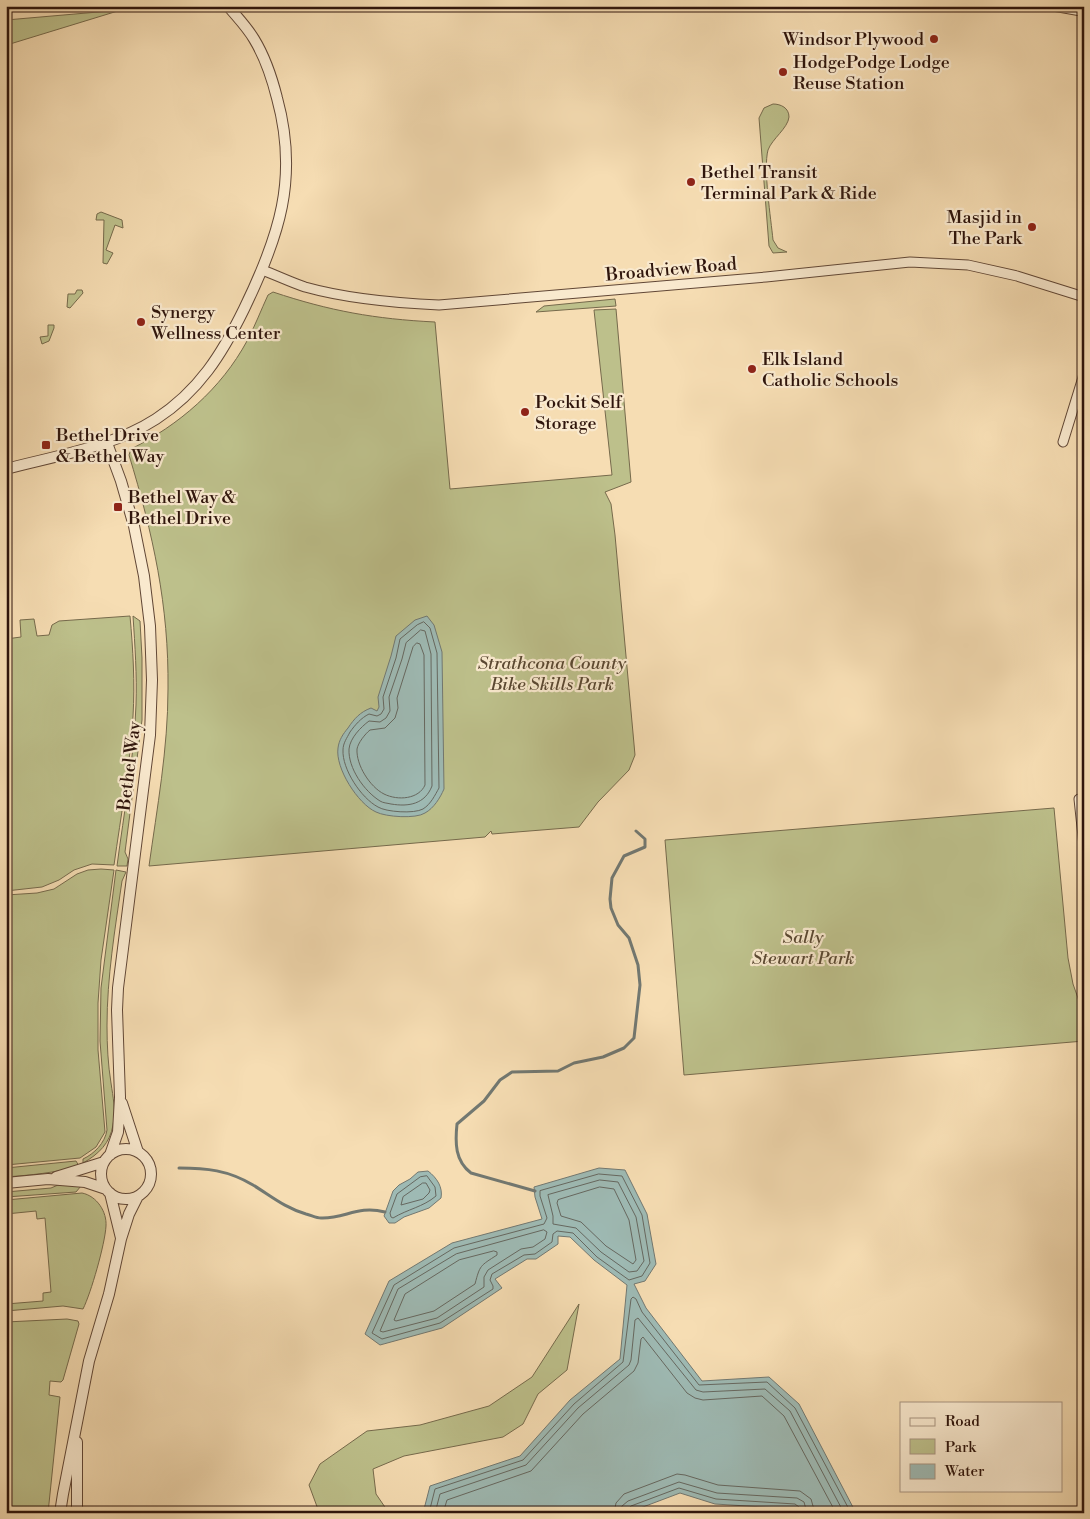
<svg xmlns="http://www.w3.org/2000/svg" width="1090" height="1519" font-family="'Libre Bodoni',serif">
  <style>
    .green { fill: #bdc08b; stroke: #766a4c }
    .water { fill: #9ebab4; stroke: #727871 }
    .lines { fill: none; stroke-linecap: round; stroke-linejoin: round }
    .shore { stroke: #666860; stroke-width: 1 }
    .stream { stroke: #727871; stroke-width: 3 }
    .minor-casing { stroke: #614736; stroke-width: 11 }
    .tertiary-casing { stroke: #614736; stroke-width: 12 }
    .minor { stroke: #f9e9ce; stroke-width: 9 }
    .tertiary { stroke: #f9e9ce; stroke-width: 10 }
    .poi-dot { fill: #8f2418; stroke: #f9e9ce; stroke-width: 2 }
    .labels { text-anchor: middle; stroke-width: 4.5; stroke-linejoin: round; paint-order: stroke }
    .poi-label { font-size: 18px; fill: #2f150c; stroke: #f9e9ce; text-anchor: start }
    .street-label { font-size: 18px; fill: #2f150c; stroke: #f9e9ce }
    .park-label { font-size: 18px; font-style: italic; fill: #5a4832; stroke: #f9e9ce }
  </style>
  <rect width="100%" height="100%" fill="#f6ddb3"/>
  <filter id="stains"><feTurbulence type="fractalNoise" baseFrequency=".004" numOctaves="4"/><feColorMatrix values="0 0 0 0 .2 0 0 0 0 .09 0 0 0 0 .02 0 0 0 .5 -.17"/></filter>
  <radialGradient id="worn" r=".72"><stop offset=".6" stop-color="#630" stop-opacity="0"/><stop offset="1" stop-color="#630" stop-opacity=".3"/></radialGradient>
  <!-- green -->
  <path class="green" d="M121 10 10 44 6 47V20Z
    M773 104C781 104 789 108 789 117 788 128 772 139 768 150 763 169 771 219 773 240L778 248 787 252 773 253 769 246 759 118 764 108Z
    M101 212 122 220 123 228 115 225 106 250 113 253 107 264 103 263 104 220H96L97 214Z
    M77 290H82L83 293 70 308 67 307 68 294H75Z
    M273 292C330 311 375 319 435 322L450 489 612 475 594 310 616 309 631 482 605 492 611 504 615 535 635 755 629 770 598 802 579 827 492 834 491 831 485 837 149 866C157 808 168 749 168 689 169 606 153 534 129 455L131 449C179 425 221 389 247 341 255 326 261 310 268 295Z
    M615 299 616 306 536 312 544 306Z
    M48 325H54V328L49 341 42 344 40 337 48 336Z
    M130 616C133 649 135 683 133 716 130 766 121 815 114 865L92 864 74 870 59 880 42 887 6 891V639L21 637 20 620 34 619 37 636 49 635 52 625 59 621Z
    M133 616 140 621 142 658V720L125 852 128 859 127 866H117C124 812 134 759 136 705 137 675 135 646 133 616Z
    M1054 808 1068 958 1073 984 1084 1015V1041L684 1075 665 840Z
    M101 869 114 870 101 960 98 1003V1050L105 1132 96 1147 80 1158 6 1165V895L37 893 54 889 77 874 88 870Z
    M116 870 126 872 122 881C115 929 107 977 107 1026 107 1045 108 1065 111 1083 113 1097 116 1111 113 1125 110 1143 99 1154 83 1163V1159C94 1154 105 1143 107 1130L100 1041 101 988Z
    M76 1161 79 1166C55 1173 31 1175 6 1177V1168Z
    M58 1185 81 1186 76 1192 6 1197V1192L51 1188Z
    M82 1193C97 1196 107 1212 106 1226 105 1244 91 1293 83 1309L63 1306 6 1311V1304L43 1301V1293L51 1292 45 1218 37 1219 36 1211 6 1214V1200Z
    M579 1304 567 1370 538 1394 523 1424 503 1437 404 1456 373 1469 376 1494 389 1513 319 1512 309 1485 320 1464 367 1431 420 1425 489 1406 532 1377Z
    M67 1319 78 1321 79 1324 63 1380 61 1382 50 1381 49 1395 60 1397 48 1513H6V1322Z"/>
  <!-- water -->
  <path class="water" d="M427 616 434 625 442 652 444 789C440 798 434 808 425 813 416 819 386 817 376 812 358 804 335 768 338 748 339 740 343 734 348 728 354 719 360 712 371 708L377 711 379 707 378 697 391 656 396 636 415 620Z
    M599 1168 625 1170 647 1214 656 1264 645 1281 634 1284 646 1308 702 1381 769 1377 799 1404 856 1513H797L795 1509 715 1504 680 1493 627 1513H423L430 1486 520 1456 570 1400 620 1359 627 1285 594 1260 570 1237 558 1236V1244L536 1259H527L495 1279 502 1288 442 1328 380 1345 365 1334 389 1281 452 1243 542 1219 535 1197 534 1187Z
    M428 1171C437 1178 443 1187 441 1198L429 1208 404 1217 395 1223H389L384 1216 393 1191 399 1185 410 1179 418 1172Z"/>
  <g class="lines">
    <!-- shore -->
    <path class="shore" d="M424 622 430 628 437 653 439 788C435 795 431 804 423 809 414 814 386 812 378 807 361 798 342 769 343 750 343 743 347 738 350 732 355 725 361 718 369 714L377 716 381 714 384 709 383 697 396 658 400 639 417 625Z
      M421 630 425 631 431 654 432 786C425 804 409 807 391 804 387 803 383 803 380 801 364 791 348 768 349 749 350 738 361 727 369 721L380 722 386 718 390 711 389 697 402 659 406 643Z
      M417 643 420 644 424 655 425 785C419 799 398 801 384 794 370 787 356 765 357 749 358 743 365 734 370 730L385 728 395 718 398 708 397 698 413 647Z
      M599 1174 622 1176 642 1215 650 1263 642 1276 629 1280 597 1257 573 1233 557 1231 553 1234 552 1242 535 1254 524 1255 492 1274 490 1280 493 1286V1289L440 1323 382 1339 372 1333 394 1285 454 1248 544 1224 547 1218 540 1196V1191Z
      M427 1176 435 1187 436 1196C423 1207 408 1209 393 1218L391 1217 390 1213 397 1194 420 1177Z
      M600 1180 618 1182 636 1217 644 1261 637 1271 629 1272 601 1252 576 1228 553 1224V1216L548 1195Z
      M423 1183H426L430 1190 429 1193 423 1199 401 1205 403 1197Z
      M600 1187 614 1189 629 1220 636 1260 633 1264 606 1246 581 1222 561 1216 557 1203 558 1200Z
      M544 1230 547 1232 545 1239 533 1247 521 1249 488 1270 484 1277V1287L437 1318 383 1332 380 1331 398 1289 456 1254Z
      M494 1251 497 1252V1255C480 1266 480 1265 475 1284L434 1311 396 1321 394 1320 405 1294 459 1260Z
      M429 1513 435 1489 523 1460 574 1404 623 1362 631 1299 633 1297 636 1299 642 1312 699 1385 767 1382 795 1408 851 1513
      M435 1513 440 1494 526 1465 578 1408 629 1365 631 1360 635 1320 638 1318 696 1390 703 1392 765 1389 790 1411 844 1513
      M443 1513 447 1500 531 1471 583 1414 634 1371 638 1363 641 1339 643 1337 687 1393 695 1398 703 1400 762 1396 784 1416 836 1513
      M614 1513 616 1503 624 1494 677 1474 685 1475 718 1485 800 1491 811 1499 815 1513
      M621 1513 622 1506 628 1501 679 1482 717 1493 797 1498 804 1502 807 1513
      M628 1513V1509L631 1506 679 1488 716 1499 795 1504 799 1507 801 1513"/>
    <!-- stream -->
    <path class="stream" d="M179 1168C206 1168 228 1170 253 1185 271 1196 285 1208 306 1214 311 1215 316 1218 321 1218 345 1219 357 1205 385 1212
      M535 1191 471 1173C455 1161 455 1143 457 1124L484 1101 500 1080 512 1072 558 1071 574 1063 603 1057 624 1048 634 1038 640 985 638 965 629 938 618 925 611 908 610 899 612 878 624 856 645 847V839L636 831"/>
    <defs>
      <path id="minor" d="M262 270C276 275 290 282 305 287 348 299 394 303 439 305L766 277 910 262 968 265 1017 276 1084 297
        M1063 442 1084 374
        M1079 799 1084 846"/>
      <path id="tertiary" d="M1056 6 1084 11
        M107 443 121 481 134 526 144 576 150 626 152 680 150 735 118 988 117 1010 120 1097 118 1132 110 1155
        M6 469C55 456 113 447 156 419 199 391 222 354 244 309 279 237 299 178 277 98 272 78 265 57 254 39 247 27 237 17 228 6
        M122 1103 138 1152
        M101 1174a25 25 0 1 1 50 0a25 25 0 1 1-50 0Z
        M56 1177 104 1162
        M6 1183 48 1179 85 1182 106 1189
        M110 1193 121 1238
        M60 1513 63 1494 89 1361 109 1294 121 1239 129 1214 138 1196
        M77 1513V1442"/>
    </defs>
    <!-- minor casing -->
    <use href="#minor" class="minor-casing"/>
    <!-- tertiary casing -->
    <use href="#tertiary" class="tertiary-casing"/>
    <!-- minor -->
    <use href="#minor" class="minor"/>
    <!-- tertiary -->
    <use href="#tertiary" class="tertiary"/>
  </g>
  <!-- markers -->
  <g class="poi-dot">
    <circle cx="934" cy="39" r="5"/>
    <circle cx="783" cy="72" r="5"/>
    <circle cx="691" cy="182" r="5"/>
    <circle cx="1032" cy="227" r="5"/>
    <circle cx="141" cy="322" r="5"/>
    <circle cx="752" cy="369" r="5"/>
    <circle cx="525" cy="412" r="5"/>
    <rect x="41" y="440" width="10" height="10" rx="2.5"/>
    <rect x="113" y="502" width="10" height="10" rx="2.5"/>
  </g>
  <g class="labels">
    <!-- poi labels -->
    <g class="poi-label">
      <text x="924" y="45" text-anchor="end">Windsor Plywood</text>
      <text x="793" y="68">HodgePodge Lodge<tspan x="793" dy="21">Reuse Station</tspan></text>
      <text x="701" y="178">Bethel Transit<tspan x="701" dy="21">Terminal Park &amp; Ride</tspan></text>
      <text x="1022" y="223" text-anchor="end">Masjid in<tspan x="1022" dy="21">The Park</tspan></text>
      <text x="151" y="318">Synergy<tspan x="151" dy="21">Wellness Center</tspan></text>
      <text x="762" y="365">Elk Island<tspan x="762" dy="21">Catholic Schools</tspan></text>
      <text x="535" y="408">Pockit Self<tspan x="535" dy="21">Storage</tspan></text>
      <text x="56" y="441">Bethel Drive<tspan x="56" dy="21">&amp; Bethel Way</tspan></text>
      <text x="128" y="503">Bethel Way &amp;<tspan x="128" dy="21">Bethel Drive</tspan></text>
    </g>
    <!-- street labels -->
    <g class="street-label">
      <text transform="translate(671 269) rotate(-5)" y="6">Broadview Road</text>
      <text transform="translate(129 766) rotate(-83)" y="6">Bethel Way</text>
    </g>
    <!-- park labels -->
    <g class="park-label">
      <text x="552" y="669">Strathcona County<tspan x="552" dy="21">Bike Skills Park</tspan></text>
      <text x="803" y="943">Sally<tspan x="803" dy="21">Stewart Park</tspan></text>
    </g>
  </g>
  <!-- margin -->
  <rect width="1090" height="1519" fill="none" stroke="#f6ddb3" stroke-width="25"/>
  <rect x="8" y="8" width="1075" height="1504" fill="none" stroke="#2f150c" stroke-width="2.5"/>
  <rect x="12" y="12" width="1065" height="1494" fill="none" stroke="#2f150c"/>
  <!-- legend -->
  <rect x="900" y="1402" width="162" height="90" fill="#f9e9ce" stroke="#a89480"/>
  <rect x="910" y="1418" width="25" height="8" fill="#f9e9ce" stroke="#a89480"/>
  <text x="945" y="1426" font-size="15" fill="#2f150c">Road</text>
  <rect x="910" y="1439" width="25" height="15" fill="#bdc08b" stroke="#a89480"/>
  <text x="945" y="1452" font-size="15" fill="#2f150c">Park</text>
  <rect x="910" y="1464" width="25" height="15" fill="#9ebab4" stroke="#a89480"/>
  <text x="945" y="1476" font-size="15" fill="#2f150c">Water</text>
  <rect width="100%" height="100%" filter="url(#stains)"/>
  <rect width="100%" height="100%" fill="url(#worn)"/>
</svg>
